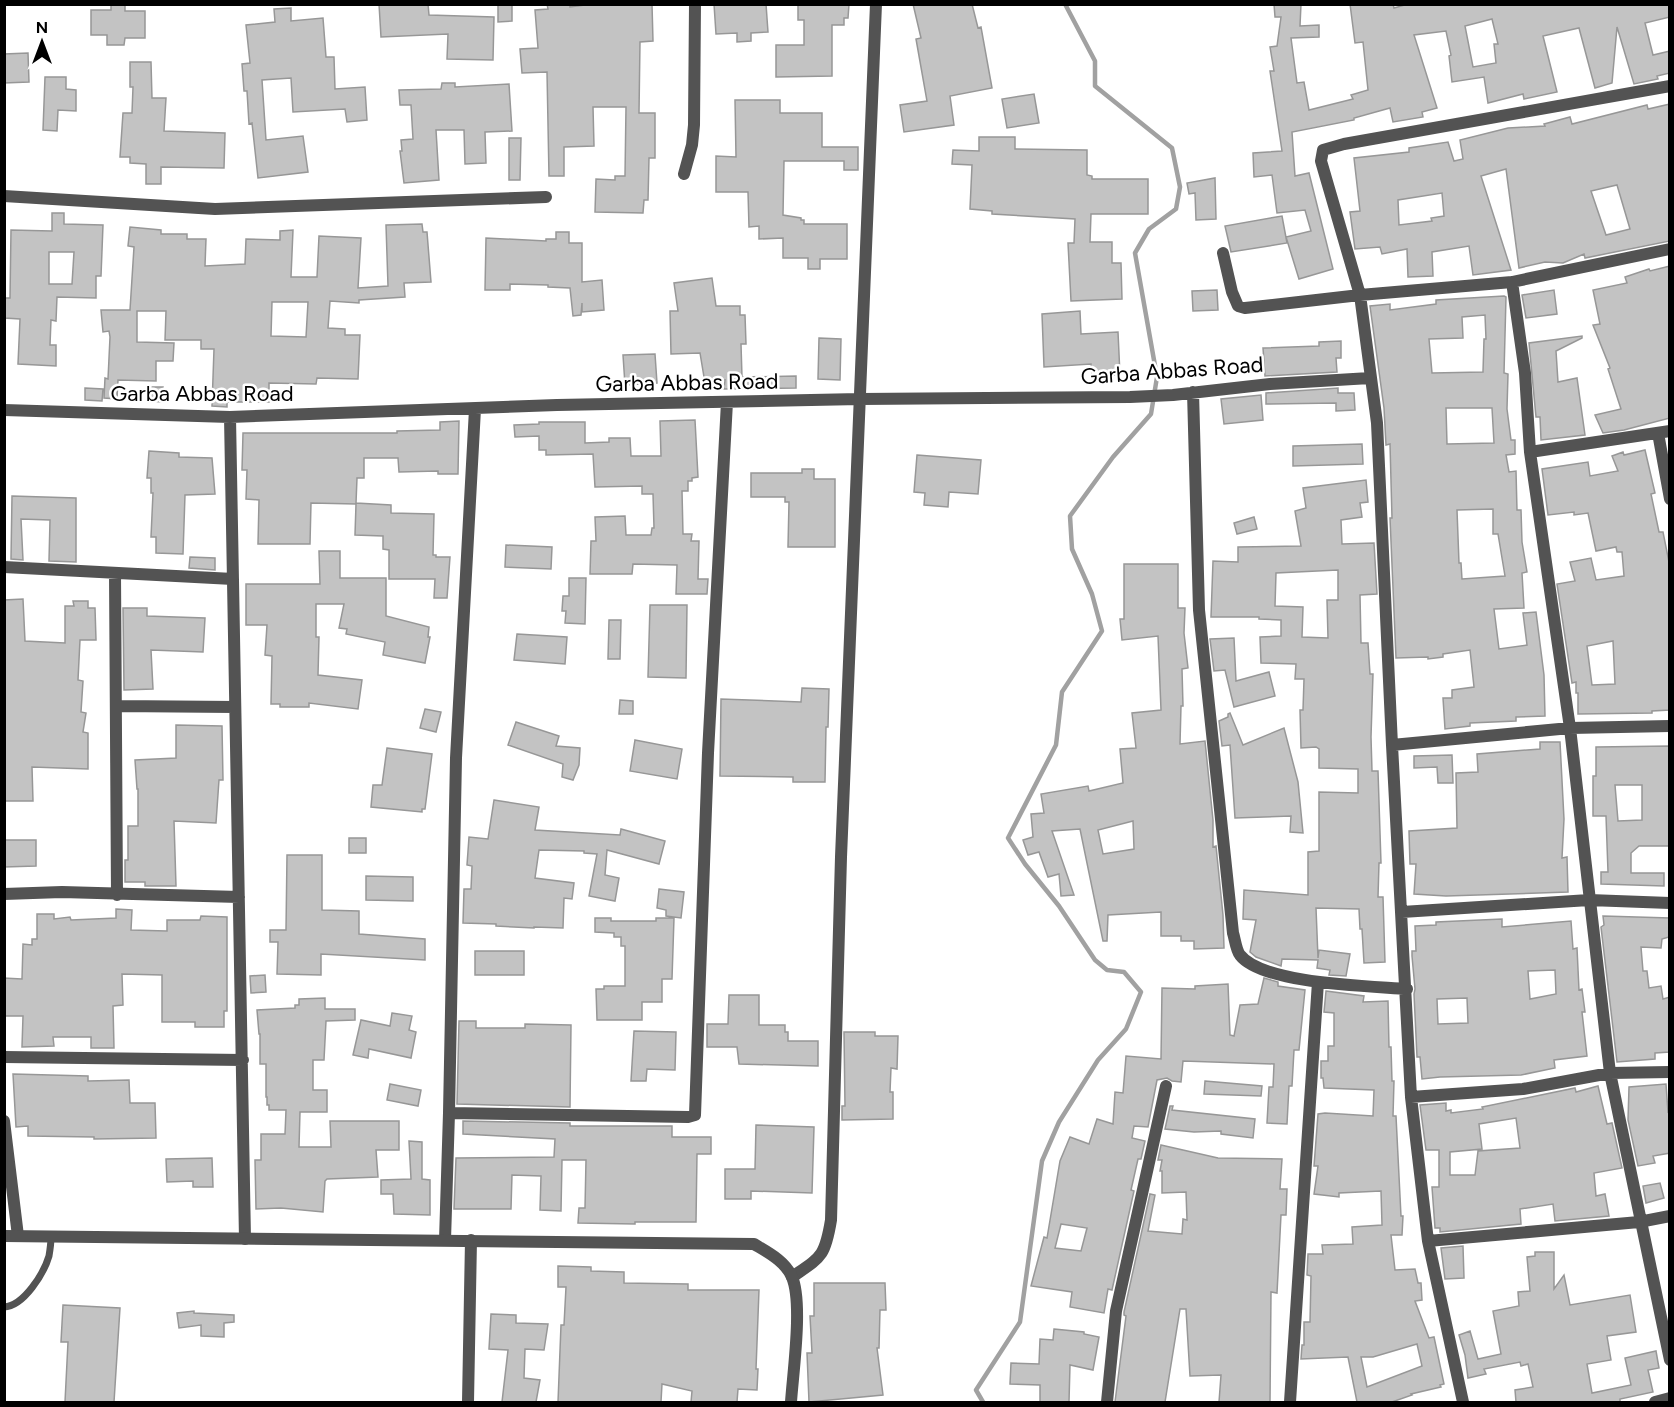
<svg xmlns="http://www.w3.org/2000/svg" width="1674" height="1407" font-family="Figtree,sans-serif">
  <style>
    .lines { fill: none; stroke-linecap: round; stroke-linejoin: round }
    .stream { stroke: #a1a1a1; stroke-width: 4.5 }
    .building { fill: #c3c3c3; stroke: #979797; stroke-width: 1.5; fill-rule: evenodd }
    .service { stroke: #535353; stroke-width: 7 }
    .minor { stroke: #535353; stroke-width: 12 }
    .tertiary { stroke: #535353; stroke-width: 12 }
    .labels { text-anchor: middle; stroke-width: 5; stroke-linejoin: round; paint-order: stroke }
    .street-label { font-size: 22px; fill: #000; stroke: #fff }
  </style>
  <rect width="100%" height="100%" fill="#fff"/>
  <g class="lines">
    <!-- stream -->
    <path class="stream" d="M983 1402 976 1390 1020 1322 1042 1161 1059 1122 1098 1060 1126 1029 1141 992 1124 972 1107 970 1095 960 1059 906 1025 864 1008 838 1056 745 1062 692 1102 631 1092 594 1072 549 1070 516 1113 457 1151 414 1157 377 1135 253 1149 229 1176 209 1180 187 1172 148 1095 86V61L1065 4"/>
  </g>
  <!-- building -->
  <path class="building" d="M111 4H125V11H145V38H125L124 45H107V35H91V10H111Z
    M379 4H428L429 15 494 17 493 60 447 59 448 34 381 37Z
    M498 4H512V21L498 22Z
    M547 4H570V7L593 4H652L653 41 640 42 639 113H655V158H649L648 200H644L643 213 595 212 596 179 615 180V176H625L626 107H593L594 146 564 147V176H549L547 72 522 73 520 49 538 48 535 10 548 9Z
    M714 4H766L768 32 751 33V41L737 42V33L716 34Z
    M798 4H849L848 18H844V25H832V76L776 77V45H804V20H798Z
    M913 4H972L978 28 981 27 992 88 950 96 954 125 904 132 900 105 927 101 916 39 921 38Z
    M1274 4H1301L1300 26 1319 25V37L1291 38 1297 83 1304 82 1309 110 1353 99 1351 95 1368 90 1363 42 1355 43 1350 4H1393L1394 8 1408 4H1670V17L1645 23 1653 55 1670 51V73L1657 76 1658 79 1634 84 1617 27 1612 83 1595 88 1579 28 1543 36 1557 92 1524 99 1523 94 1488 103 1484 77 1452 82 1449 56 1451 55 1446 31 1414 35 1437 108 1422 112 1423 117 1393 122 1390 108 1354 118V120L1292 132 1295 176 1309 173 1333 269 1299 279 1286 237 1311 231 1305 210 1277 213 1272 175 1254 177 1253 153 1282 151 1270 71H1274L1270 47 1277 46 1281 17H1275ZM1492 19 1498 44H1494L1496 63 1473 67 1465 26Z
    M291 8V21L323 18 326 57H334L335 89 365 87 367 120 347 122 345 109 293 112 291 78 262 80 266 140 303 136 308 172 258 178 252 123 249 124 247 91H244L242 64 250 63 246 25 275 22 274 9Z
    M28 53 29 82 4 83V54Z
    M130 62H151L152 98H166L164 131 225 133 224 168 161 167V184H146V164L130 163V157H120L123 113H132L133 87H130Z
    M45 77H66V89L76 90V111L58 110 57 131 43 130Z
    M442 83H455V87L509 84 512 131 485 132 486 163 465 164 464 130H436L439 180 404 183 400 151H402L401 140 413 139 411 105H400L399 90 441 89Z
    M1034 94 1039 123 1007 128 1002 99Z
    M735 100H780V113H822V147H858V170H844V161H784L783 215 801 218V220H804V224H847V259H820V269H808V258H783V238L759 239V226L749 227 748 192H716V156L736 157Z
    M1670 104V241L1585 258 1584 254 1563 263 1545 262 1519 268 1506 169 1481 176 1511 270 1473 275 1469 246 1432 252 1433 276 1408 277 1407 249 1382 254 1380 247 1355 249 1350 212 1360 211 1354 158 1409 152V148L1448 142 1454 161 1463 159 1460 140 1508 128 1545 126 1544 124 1570 117 1572 124 1647 105 1648 109ZM1617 185 1630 229 1606 235 1591 191ZM1442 193 1444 216 1431 218 1432 221 1399 225 1398 200Z
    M979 137H1015V149L1087 150V175L1092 176V179H1148V214H1091L1090 242H1112V263H1121L1122 299 1071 301 1068 243H1074L1075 219 992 214V211L970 209 972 165 952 164 953 150 979 151Z
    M509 138H521L520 180H509Z
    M1215 178 1216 219 1196 220 1195 193 1189 194 1187 183Z
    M52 213H64V224L103 225 101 276H96V298L57 297 56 321 51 320 50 345H56V366L18 364 20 319 4 318V298H10L11 230 52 231ZM49 252H74L72 284H49Z
    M1282 216 1287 243 1231 252 1225 226Z
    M422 224 423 232H427L431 282 404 283 405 297 359 300V303L330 301 328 328 345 329V335H360L358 379 317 378 316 384 269 383V402H227V407L212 406 214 349H201V340H165L166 311H137V342L174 343 173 361H156V381L118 380 117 399 104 398 105 378 108 379 110 337 109 331 103 332 101 310H130L134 247 128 246 130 227 161 230V234H187V239H206L205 266 245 264 246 239 280 240V231L293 230 291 277H317L319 236 361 238 358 288 388 286 386 225ZM272 302H308L306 337 271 336Z
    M556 232H569V243H582V282L602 280 604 310 582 312V303L581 315 573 316 570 288 548 287V285L510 284V290H485L486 238 546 241V239H556Z
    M1670 266V418L1624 430 1603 433 1595 415 1621 409 1608 369 1610 368 1593 325 1600 324 1593 290 1627 283 1625 277 1649 269 1650 271Z
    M712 278 716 306H740V315H745L746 344H741L742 377 796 376V388L724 389 725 380 705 383 700 353 671 354 670 311H678L674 283Z
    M1217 290 1218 310 1193 311 1192 291Z
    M1554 290 1557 314 1526 318 1522 295Z
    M1504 296 1506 297 1504 373 1508 374 1507 409 1511 440H1515V454L1506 455 1509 472 1516 471 1517 510H1521L1522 542 1527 572 1522 573 1524 608 1494 609 1499 649 1527 645 1523 613 1536 612 1544 675 1545 716 1516 717V721L1470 723V726L1445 729 1443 698H1452V690L1474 687 1470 650 1443 654V657L1428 659V657L1396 658 1390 518H1392L1390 444 1386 445 1384 408 1370 306 1390 304V310L1436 304V300ZM1485 315 1486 339H1484L1483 372 1432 373 1429 339 1463 338 1462 317ZM1446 408H1492L1494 443 1447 444ZM1493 509V534H1498L1505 576 1462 579 1461 563H1459L1457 510Z
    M1080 311 1081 334 1118 332 1120 375 1092 376 1091 364 1044 367 1042 314Z
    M1582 336V338L1556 351 1558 382 1577 378 1585 435 1541 440 1540 417H1536L1529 343Z
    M819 338 841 339 840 380 818 379Z
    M1341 341V358H1336L1337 372 1265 376 1263 348 1319 346V342Z
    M655 354 657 383 625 385 623 355Z
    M151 387H163L162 402 150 401Z
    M85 388 103 389 102 401 85 400Z
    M1338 388V393H1354L1355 410 1336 411V403L1266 404V393Z
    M1261 395 1263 420 1224 424 1221 399Z
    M695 420 698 477 692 478V481H688V491H682L683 534H692L691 541H699L698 579H708L707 594H676L677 565 633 564 632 574H590L591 541H596L595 517 625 516 626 535H651L652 528H654L653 494H642V486L595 487 593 454 546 455V450H539V436L515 437 514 425 539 424V422H585V443L609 442V438H630L631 456H661L660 421Z
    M459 421 458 474H438V471L399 472 398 458H364V478H357L356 503 391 505V513L434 514 433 555H436V557H450L447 598H434L435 579H389V550L383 549V536L355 535 356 504 311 503 310 544H258L259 500 246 499 247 470H242L243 433H397V431L440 430V422Z
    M1362 444 1363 464 1293 466V446Z
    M1645 450 1655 493 1651 494 1659 532H1663L1670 567V710L1652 711V713L1578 714V693H1576V682L1572 683 1557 584 1575 581 1570 562 1591 558 1596 580 1624 576 1622 552H1617L1616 547 1596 551 1588 513 1574 515V512L1548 515 1542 469 1588 462 1590 476 1618 471 1612 456 1623 452 1624 455ZM1613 641 1615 684 1592 685 1587 646Z
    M149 451 179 453V457L212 458 215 494 185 495 183 554 156 553V537H151L153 493H151V478H147Z
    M917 455 981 460 978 494 949 492 948 507 924 505 925 493 914 492Z
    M802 469H814V479H835V547H788L789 502H785V497H751V473H802Z
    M1366 480 1368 502 1360 503 1362 517 1341 520 1342 544 1374 543 1377 594 1360 595 1361 643H1368L1370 674H1373L1371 737 1372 771H1378L1381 863H1379L1378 897H1383L1385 962 1364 963 1362 929H1360L1359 909 1316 908 1318 958 1319 950 1350 954 1346 976 1329 975 1330 970 1317 968 1318 960 1282 959 1281 966 1256 957 1250 952 1256 920 1243 919 1244 890 1308 895V852L1319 851V792L1358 793V769L1319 768V749L1316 747 1301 748 1300 710H1303L1304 679H1295L1296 664 1261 663 1260 637 1281 636V620L1259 619V617H1211L1213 561 1238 562V547L1301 546 1295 511 1306 508 1303 488ZM1338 570V600H1327L1328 638 1302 637 1303 607 1275 606 1276 573Z
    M12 496 76 498V562L49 561 50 520 21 519 23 560 11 559Z
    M1254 517 1257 529 1237 534 1234 523Z
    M506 545 552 547 551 569 505 567Z
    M319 551H340V578H386V616L429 627 428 637H430L425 663 383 655 385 642 346 634 347 629 339 628 344 604H316V637H319L318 675 362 680 358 709 309 703V707H280V704H271L272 656 265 655 267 625H246V584H320Z
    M190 557 215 558V570L189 568Z
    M1124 564H1178V608H1185L1184 633 1188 668 1182 669 1183 706H1181L1180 744 1205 741 1213 820V847L1216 846 1223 915 1224 948 1194 949V941H1181V936H1161V912L1108 915 1107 941H1103L1080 829 1052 831 1074 895 1061 896 1059 874 1048 877 1039 852 1028 855 1023 840 1033 837 1031 814 1044 813 1041 794 1088 786 1089 791 1123 783 1120 749 1136 748 1132 713 1161 710 1158 636 1122 640 1120 619H1124ZM1133 821 1134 849 1103 854 1098 830Z
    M569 578H586L585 624 565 623 566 611H562L563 596H569Z
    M23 599 25 641 65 643V606H74L73 601H88V608H95L96 640H80L78 680 83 681 81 712 86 713 83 732 88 733V769L32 767 33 801H4V600Z
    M650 605H687L686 678 648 677Z
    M123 608H147V616L205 618 203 652 151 650 153 689 124 690Z
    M609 620H621L620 659H608Z
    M517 634 567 637 565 664 514 660Z
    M1234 638 1236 681 1269 672 1275 696 1234 707 1225 670 1214 671 1210 639Z
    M802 688 829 689 828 727H826L825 782H793V777L720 776 721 699 801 702Z
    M620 700 633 701V714H619Z
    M425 709 441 712 436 732 420 728Z
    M1230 713 1243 745 1284 728 1298 782 1303 833 1290 832 1291 816 1235 818 1230 745 1222 746 1219 721 1228 717V714Z
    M516 722 559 736 556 746 580 748 579 765 573 780 562 777 563 764 508 745Z
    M176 725 222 726 223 780H219L216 823 174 821 176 886H145V882H125V860H128V826H138V789H137L135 760 176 758Z
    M635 740 682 749 677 779 630 771Z
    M1540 742H1560L1564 819 1562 858 1567 857 1568 892 1446 896 1414 894 1416 864H1410L1409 831 1457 828 1456 773 1478 772 1477 754 1540 749Z
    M1670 746V846H1639L1631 853V873H1664V886L1601 884V872H1608L1606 816H1593V776H1596V747ZM1615 785H1642V820L1618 821Z
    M387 748 432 754 425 809H422V812L371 807 373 785H382Z
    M1452 755 1453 783H1438L1437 767 1414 768V756Z
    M494 800 539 807 535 830 620 835 621 829 665 841 659 864 607 850 605 875 619 878 615 901 589 896 597 854 584 853V851L539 850 535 878 574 883 572 899 564 898 563 928 534 927V928L496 926V924L463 923 464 889H471L472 866 467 865 469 837 488 839Z
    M349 838H366V853H349Z
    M4 840H36V866L4 867Z
    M287 855H322V910L359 911V934L425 939V960L321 954V975L277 974 278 942H270V930H286Z
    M366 876 413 877V901L366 900Z
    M659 889 684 892 681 918 666 916V910L657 908Z
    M116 909 132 910 131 930 167 931V920H200L201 916 227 917V1011H224V1027H195V1022H162V975L122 974 123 1005 113 1006 114 1048H91V1037H53L54 1046 22 1047 23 1016H4V978L22 979 23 944 32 945V939H37V914H54V919L70 917 71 920 116 918Z
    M1603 916 1670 918 1669 937 1662 939 1661 948 1641 947 1643 971H1647L1649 988 1661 986 1663 999 1670 997V1052L1655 1053V1059L1617 1062 1601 927 1604 925Z
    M595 918H611V921H656V918H674L672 979H662V1002H642V1020H597L596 989H604V986H625V946H621V937H614V933L595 932Z
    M1502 919V927L1571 921 1573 949 1577 948 1579 990 1582 989 1585 1012H1582L1587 1056 1554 1060 1555 1068 1521 1075 1440 1077 1422 1079 1420 1057H1417L1414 994 1415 989 1412 956V951H1416L1415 926 1436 925V922ZM1555 970 1556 994 1530 999 1528 971ZM1467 998 1468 1023 1438 1024 1437 999Z
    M475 951H524V975H475Z
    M265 975 266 992 251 993 250 976Z
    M1264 978 1278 982V986L1305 990 1299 1050H1294L1292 1086H1289L1287 1124 1267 1123 1269 1087H1273L1274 1064 1183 1061 1181 1082 1172 1081 1167 1078 1157 1080 1148 1127 1134 1126 1132 1138 1145 1141 1141 1159H1138L1131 1190 1134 1191 1112 1290 1108 1289 1104 1313 1070 1307 1072 1292 1031 1286 1044 1237 1047 1238 1060 1161 1070 1137 1089 1144 1097 1119 1113 1124 1115 1092 1123 1093 1126 1056 1161 1059 1162 988 1195 989V986L1228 984 1230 1035 1234 1036 1240 1005 1258 1004ZM1061 1224 1087 1228 1081 1251 1055 1248Z
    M1326 991 1364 996 1363 1002 1388 1001 1389 1047H1391L1392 1081H1394L1393 1116H1396L1401 1216H1403L1402 1235H1391L1395 1270 1415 1269 1418 1283H1421L1422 1300 1415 1301 1429 1338 1434 1337 1444 1384 1440 1385 1441 1387 1411 1394 1412 1395 1392 1402H1357L1348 1357 1301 1359 1302 1345H1304V1322H1310L1311 1276 1307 1275 1308 1254H1323L1322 1245 1353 1244 1352 1227 1382 1225 1381 1191 1339 1193V1197L1314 1194 1318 1166H1314L1318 1114 1325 1113 1373 1116 1374 1090 1324 1088 1323 1078H1321V1061H1328V1046H1334V1013L1324 1012ZM1417 1344 1422 1366 1367 1387 1361 1357H1373Z
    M729 995H759V1025H785V1032H788V1041H818V1066L739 1064 737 1047H707V1024H728Z
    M325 998V1009H355V1020L326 1021 324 1060H313V1090H327V1112H300L299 1147H331L330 1121H399V1150H376L378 1177 327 1179 325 1181 323 1212 281 1208 256 1209 255 1160H261V1134H285L286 1110H269V1105H267V1097H266V1064H260V1034H259L257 1010 295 1008V1005H299V999Z
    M392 1013 412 1016 409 1030 416 1032 411 1058 369 1049 368 1058 353 1055 361 1020 390 1026Z
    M459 1021H476V1028H525V1024L571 1025 570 1107 457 1104Z
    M634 1031 676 1032 675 1070 647 1069 646 1081H631Z
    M844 1032H875V1036H898L897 1069 891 1068 890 1092H893V1119L842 1120V1106H845Z
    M13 1074 88 1076V1081L129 1080 130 1103H155L156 1138 94 1139V1137L28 1136V1126L16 1127Z
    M1205 1081 1262 1086 1261 1096 1204 1094Z
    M390 1084 421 1090 418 1106 387 1100Z
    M1666 1084 1668 1112 1670 1111V1153L1653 1156 1655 1163 1638 1166 1628 1120 1629 1087Z
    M1598 1086 1607 1124 1612 1123 1622 1168 1594 1173 1596 1196 1605 1194 1609 1216 1555 1221 1553 1204 1520 1209 1521 1224 1440 1232V1228H1435L1432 1187H1439V1150H1426L1420 1105 1446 1103V1111L1451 1110V1113L1483 1109 1482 1107 1575 1088 1576 1092ZM1516 1118 1520 1148 1478 1151 1475 1175H1450V1152L1482 1149 1479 1124Z
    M1170 1106H1173L1172 1110 1255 1119 1253 1138 1221 1134V1131L1194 1132 1165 1129Z
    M463 1121 570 1123V1126H672V1137H711V1154H697L696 1222H635V1224L578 1223 579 1208H585L586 1160H562L561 1211 540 1210 541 1176 512 1175 511 1209H454L456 1158 554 1157 555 1139 463 1134Z
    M756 1125 814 1127 812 1193 751 1191V1199H725V1169H755Z
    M409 1141 422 1142V1179L430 1180V1215L394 1214 393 1194H381V1180L411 1179Z
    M1161 1145 1218 1158 1282 1159 1280 1189H1287L1286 1215H1281L1277 1293 1271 1292 1270 1402H1219L1221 1375 1190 1376 1186 1309H1180L1165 1402H1115L1126 1316 1124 1315V1312L1150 1194 1155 1195 1148 1231 1182 1234 1183 1219 1187 1220 1186 1192 1162 1193V1171H1160L1162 1160H1158Z
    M212 1158 213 1187H193V1181L167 1182 166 1159Z
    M1660 1183 1664 1198 1646 1203 1643 1186Z
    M1463 1246 1464 1278 1445 1279 1441 1248Z
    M1535 1252H1554V1289L1564 1275 1570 1305 1630 1295 1636 1332 1607 1336 1611 1360 1587 1364 1592 1393 1631 1385 1625 1358 1656 1351 1659 1368 1648 1370 1653 1392 1620 1399V1402H1516L1515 1390 1533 1387 1528 1364 1521 1366 1520 1362 1484 1369 1486 1374 1468 1378 1465 1355 1459 1335 1470 1331 1478 1359 1501 1354 1493 1311 1519 1306 1518 1292 1530 1291 1527 1257 1535 1256Z
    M558 1266 591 1267V1271L624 1272V1283L688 1284V1290H759L756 1369H758L757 1390 738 1389 737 1402H691L692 1391 662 1384 661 1402H558L561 1325H564L566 1287H558Z
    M814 1283H885L886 1310H880L879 1348H877L883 1395 809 1402 807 1353H812L810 1316H814Z
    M63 1305 120 1308 114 1402H65L68 1342H61Z
    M194 1311V1313L234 1315V1322L224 1323V1337L201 1336V1325L179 1328 177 1313Z
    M491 1314 516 1315V1323L548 1324 544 1350 525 1349 524 1378 540 1380 536 1402H502L508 1350 489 1349Z
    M1054 1329 1084 1332V1334L1099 1337 1093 1370 1070 1365 1069 1402H1040V1385L1010 1384 1011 1363 1039 1364 1040 1339 1053 1340Z"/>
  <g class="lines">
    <!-- service -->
    <path class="service" d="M4 1307C24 1306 44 1273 49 1256 50 1250 51 1243 51 1237"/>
    <!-- minor -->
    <path class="minor" d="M684 174 692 145 694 125 695 4
      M4 196 215 209 546 197
      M1223 253 1232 292 1238 306 1245 308 1360 295 1512 282 1670 249
      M1512 282 1525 373 1530 452 1570 728 1610 1073 1670 1360
      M1193 392 1199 610 1233 933C1235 939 1236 950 1240 955 1262 984 1370 986 1407 989
      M4 410 230 417 557 405 860 399 1130 397 1173 395 1270 384 1370 378
      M230 417 245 1239
      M1658 433 1670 499
      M1530 452 1670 431
      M4 567 233 579
      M115 573 117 895
      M116 706 235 707
      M1392 745 1570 728 1670 726
      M4 894 62 892 239 897
      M1402 912 1589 900 1670 903
      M4 1057 243 1060
      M1411 1097 1523 1089 1610 1073 1670 1072
      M449 1113 688 1117 695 1115 708 753 727 402
      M4 1121 18 1236
      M445 1240 449 1113 456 758 475 409
      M1428 1241 1639 1222 1670 1216
      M792 1277C821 1257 825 1257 831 1220L841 857 876 4
      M468 1402 471 1240
      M1107 1402 1116 1311 1166 1086
      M1290 1402 1318 982
      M1463 1402 1428 1241 1411 1097 1392 745 1377 423 1360 295 1321 161 1323 150 1344 144 1670 86
      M1655 1402 1670 1398"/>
    <!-- tertiary -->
    <path class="tertiary" d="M4 1236 754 1244C769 1253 785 1261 792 1277 803 1303 793 1372 791 1402"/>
  </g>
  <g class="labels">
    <!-- street labels -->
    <g class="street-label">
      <text transform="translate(1172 370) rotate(-4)" y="8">Garba Abbas Road</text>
      <text transform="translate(687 382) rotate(-1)" y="8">Garba Abbas Road</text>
      <text x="202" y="401">Garba Abbas Road</text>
    </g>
  </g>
  <!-- border -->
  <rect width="1674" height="1407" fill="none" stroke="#000000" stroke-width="12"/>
  <!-- north arrow -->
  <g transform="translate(42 42)" stroke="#ffffff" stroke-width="4.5" paint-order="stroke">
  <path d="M0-4.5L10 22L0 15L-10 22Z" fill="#000000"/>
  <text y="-9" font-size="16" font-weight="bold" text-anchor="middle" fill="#000000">N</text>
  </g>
</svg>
